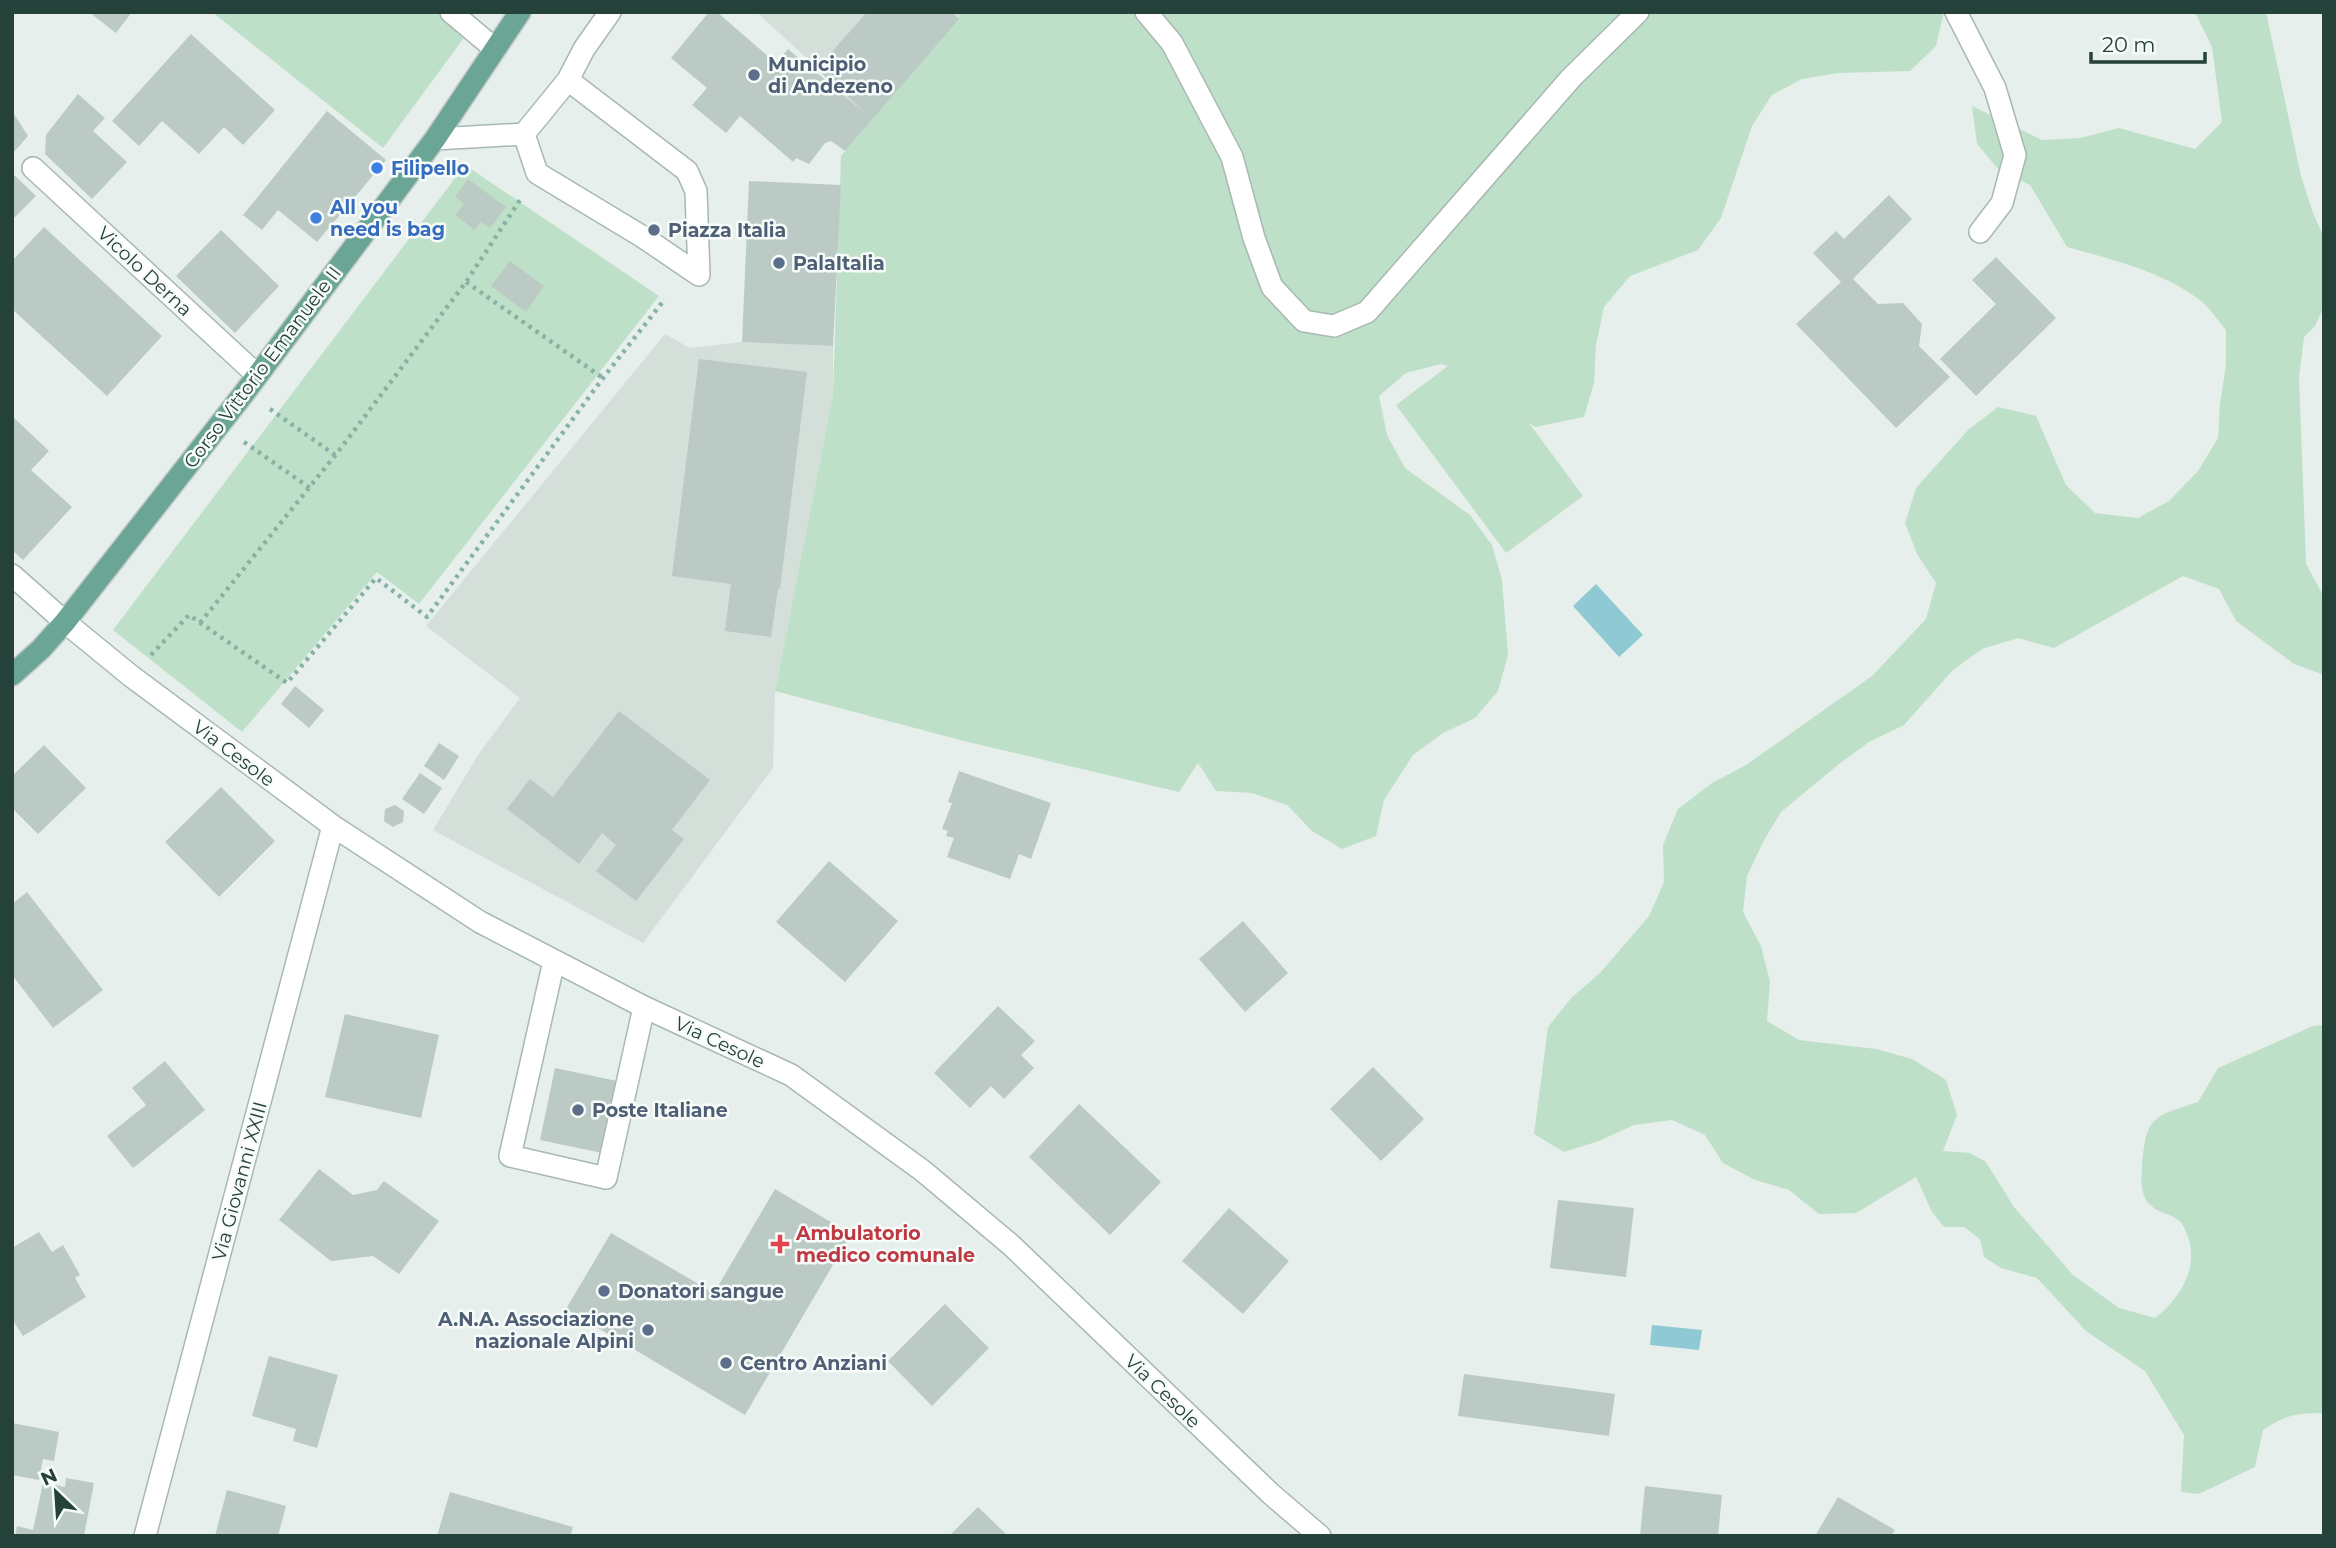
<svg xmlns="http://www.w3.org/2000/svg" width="2336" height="1548" font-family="Montserrat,sans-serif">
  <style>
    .built { fill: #d4dfda }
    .green { fill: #bfe0c8 }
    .water { fill: #8ec9d4 }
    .building { fill: #bbcac4 }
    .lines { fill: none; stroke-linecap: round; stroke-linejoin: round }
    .minor-casing { stroke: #a8b8b2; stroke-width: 24 }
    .major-casing { stroke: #c2cac8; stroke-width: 24 }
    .path { stroke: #86b3a5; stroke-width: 4.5; stroke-dasharray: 3.5 5; stroke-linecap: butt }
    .minor { stroke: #fff; stroke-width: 21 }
    .major { stroke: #6aa596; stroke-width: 21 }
    .service-dot { fill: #5c6f8a; stroke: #f7fbf9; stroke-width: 2.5 }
    .shop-dot { fill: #3f7fe0; stroke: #f7fbf9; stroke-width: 2.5 }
    .health-dot { fill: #e0444e; stroke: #f7fbf9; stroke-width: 2.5 }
    .labels { text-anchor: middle; stroke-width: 5; stroke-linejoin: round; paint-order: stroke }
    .service-label { font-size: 19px; font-weight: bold; fill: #4e5e75; stroke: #f7fbf9; text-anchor: start }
    .shop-label { font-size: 19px; font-weight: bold; fill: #366cbe; stroke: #f7fbf9; text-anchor: start }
    .street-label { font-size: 19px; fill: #24423a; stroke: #f7fbf9 }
    .health-label { font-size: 19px; font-weight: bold; fill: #be3a42; stroke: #f7fbf9; text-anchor: start }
  </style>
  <rect width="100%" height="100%" fill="#e6efeb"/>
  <!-- built -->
  <path class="built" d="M756 12H963L872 117Z
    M665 334 690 348 742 342 833 346V394L775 691 773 768 643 943 433 830 478 755 520 698 426 626Z"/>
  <!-- green -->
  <path class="green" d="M212 12H440L466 35 383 148Z
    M963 12H1944L1936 46 1910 71 1839 73 1802 79 1772 95 1752 126 1721 218 1698 250 1630 276 1604 307 1596 345 1594 383 1584 417 1535 427 1529 423 1583 496 1506 553 1396 405 1448 366 1441 364 1406 373 1379 396 1387 435 1405 468 1470 515 1492 545 1502 580 1508 655 1498 691 1475 718 1443 733 1413 755 1384 800 1376 836 1342 849 1312 831 1287 805 1252 793 1216 791 1198 763 1179 792 964 741 775 691 833 394 841 156Z
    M2195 12H2266L2301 176 2313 213 2324 237V306L2315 326 2304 337 2299 377 2306 564 2324 597V675L2294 664 2236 621 2219 589 2183 576 2054 648 2018 638 1982 649 1953 670 1904 725 1869 742 1839 764 1781 812 1763 842 1747 876 1743 912 1761 946 1770 982 1767 1021 1799 1040 1876 1049 1912 1059 1946 1080 1957 1115 1943 1151 1970 1153 1986 1162 2014 1207 2073 1275 2119 1308 2155 1318C2178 1300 2196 1273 2190 1244 2188 1236 2184 1224 2178 1220 2168 1212 2156 1214 2146 1200 2141 1191 2141 1178 2142 1168 2146 1117 2151 1117 2198 1102L2218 1068 2313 1026 2324 1025V1413C2297 1413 2285 1415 2263 1430L2255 1467 2199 1494 2181 1492 2184 1435 2145 1371 2086 1331 2037 1278 2001 1268 1984 1257 1980 1239 1964 1227H1944L1932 1212 1916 1177 1856 1213 1819 1214 1789 1190 1755 1180 1723 1163 1705 1135 1672 1120 1634 1125 1599 1141 1564 1152 1534 1134 1548 1027 1572 997 1600 973 1649 916 1664 882 1663 845 1678 809 1712 783 1746 765 1872 676 1926 619 1936 583 1917 554 1905 523 1916 488 1968 430 1998 407 2036 416 2066 485 2095 513 2138 518 2169 501 2198 471 2218 438 2220 403 2226 365V330C2218 321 2210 308 2201 301 2162 271 2113 260 2067 247L2030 185 1999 170 1977 144 1972 106 2042 140 2080 138 2119 128 2195 149 2222 122 2212 47Z
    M465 165 659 296 419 604 377 572 242 732 113 630Z"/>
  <!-- water -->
  <path class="water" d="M1596 584 1643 635 1619 657 1573 606Z
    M1652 1325 1702 1330 1699 1350 1650 1345Z"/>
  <!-- building -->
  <path class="building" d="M89 12H132L116 33Z
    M709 12H717L776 63 788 49 864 112 817 69 867 12H951L959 19 845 151 831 141 825 143 809 164 796 158 793 162 740 116 726 133 692 105 707 88 671 58Z
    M191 34 275 110 243 145 224 127 199 154 162 121 139 146 112 121Z
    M78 94 105 118 93 131 127 162 92 199 45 154 46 135Z
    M12 111 28 136 12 154Z
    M327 111 386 160 317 242 278 210 262 230 243 215Z
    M12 173 36 196 12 220Z
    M468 179 506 207 490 228 480 222 475 230 455 215 464 204 455 197Z
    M749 181 841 185 833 346 742 342Z
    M1889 195 1912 219 1853 279 1878 304 1903 303 1922 324 1919 346 1950 377 1896 428 1796 324 1841 282 1813 253 1836 231 1844 239Z
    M44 227 162 336 107 396 12 309V261Z
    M221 230 279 286 235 333 176 276Z
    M1996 257 2056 318 1976 396 1940 359 1996 304 1972 280Z
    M510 261 544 286 526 312 491 286Z
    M699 359 807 372 780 589H778L771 637 725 631 731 584 672 576Z
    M12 416 49 451 31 470 72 507 23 560 12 550Z
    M295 686 324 710 309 728 281 704Z
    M619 711 710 780 672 830 684 839 636 901 596 871 616 845 602 833 579 864 507 809 530 779 553 797Z
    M439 743 459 756 444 780 424 766Z
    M44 745 86 788 38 834 12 808V776Z
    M959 771 1051 803 1031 859 1019 854 1010 879 947 857 954 838 946 836 948 831 942 829 952 803 948 802Z
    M420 773 442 788 424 814 402 799Z
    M221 787 275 841 219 897 165 842Z
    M395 805 404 811 403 822 393 827 384 821 385 809Z
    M829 861 898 921 845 982 776 922Z
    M27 892 103 990 53 1028 12 975V904Z
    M1243 921 1288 973 1245 1012 1199 959Z
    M998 1006 1035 1041 1021 1055 1034 1068 1004 1099 991 1086 970 1108 934 1073Z
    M345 1014 439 1035 421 1118 325 1097Z
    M165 1061 205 1110 133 1168 107 1136 146 1105 132 1088Z
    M1373 1067 1424 1119 1381 1161 1330 1109Z
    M555 1068 617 1081 602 1153 540 1140Z
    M1079 1104 1161 1182 1110 1235 1029 1157Z
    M319 1169 353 1195 377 1190 384 1181 439 1221 399 1274 373 1256 331 1261 279 1220Z
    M775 1189 851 1234 745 1415 566 1309 611 1233 714 1293Z
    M1558 1200 1634 1208 1626 1277 1550 1268Z
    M1229 1208 1289 1261 1243 1314 1182 1261Z
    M39 1232 52 1252 63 1245 80 1275 75 1278 86 1297 23 1336 12 1319V1248Z
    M945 1304 989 1348 932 1406 888 1361Z
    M269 1356 338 1375 317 1448 293 1441 296 1429 252 1416Z
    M1464 1374 1615 1394 1609 1436 1458 1416Z
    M12 1423 59 1432 54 1461 43 1459 39 1480 12 1475Z
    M66 1478 94 1483 84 1536H15L17 1526 33 1530 43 1483 65 1487Z
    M1645 1486 1722 1495 1718 1536H1640Z
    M227 1490 286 1506 278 1536H215Z
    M450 1492 573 1527 570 1536H437Z
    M1838 1497 1895 1530 1891 1536H1815Z
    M978 1507 1008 1536H949Z"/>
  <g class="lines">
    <defs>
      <path id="minor" d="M451 12 495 49
        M1146 12 1172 43 1232 157 1254 238 1272 287 1304 321 1334 326 1367 312 1571 78 1638 12
        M1956 12 1995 88 2015 155 2002 203 1980 232
        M524 134 537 173 643 237 699 275 696 191 687 171 568 80
        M435 139 524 134 568 80 584 49 610 12
        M33 168 256 374
        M12 575 65 622 131 676 333 826 480 922 644 1007 791 1075 923 1171 1011 1245 1271 1494 1320 1536
        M554 961 510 1156 606 1178 644 1007
        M145 1536 333 826"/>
      <path id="major" d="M12 675 41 649 65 622 245 392 435 139 520 12"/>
    </defs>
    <!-- minor casing -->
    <use href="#minor" class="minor-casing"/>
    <!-- major casing -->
    <use href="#major" class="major-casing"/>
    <!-- path -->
    <path class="path" d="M466 282 603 378
      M270 409 335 455
      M244 442 310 488
      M200 623 341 448 466 282 522 197
      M151 655 189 615 287 683 376 578 427 617 603 378 665 299"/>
    <!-- minor -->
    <use href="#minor" class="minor"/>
    <!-- major -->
    <use href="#major" class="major"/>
  </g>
  <!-- markers -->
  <g class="service-dot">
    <circle cx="754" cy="75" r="7"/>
    <circle cx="654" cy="230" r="7"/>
    <circle cx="779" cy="263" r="7"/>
    <circle cx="578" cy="1110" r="7"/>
    <circle cx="604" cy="1291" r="7"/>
    <circle cx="648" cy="1330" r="7"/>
    <circle cx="726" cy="1363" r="7"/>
  </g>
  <g class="shop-dot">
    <circle cx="377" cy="168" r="7"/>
    <circle cx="316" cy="218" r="7"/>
  </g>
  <path class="health-dot" d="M776.5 1233.5h7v7h7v7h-7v7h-7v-7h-7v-7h7z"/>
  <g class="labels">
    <!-- service labels -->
    <g class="service-label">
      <text x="768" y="71">Municipio<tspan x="768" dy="22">di Andezeno</tspan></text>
      <text x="668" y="237">Piazza Italia</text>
      <text x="793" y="270">PalaItalia</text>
      <text x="592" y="1117">Poste Italiane</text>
      <text x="618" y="1298">Donatori sangue</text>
      <text x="634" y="1326" text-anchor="end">A.N.A. Associazione<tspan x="634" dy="22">nazionale Alpini</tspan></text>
      <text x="740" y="1370">Centro Anziani</text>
    </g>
    <!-- shop labels -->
    <g class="shop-label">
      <text x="391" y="175">Filipello</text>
      <text x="330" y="214">All you<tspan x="330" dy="22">need is bag</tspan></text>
    </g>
    <!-- street labels -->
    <g class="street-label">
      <text transform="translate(145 271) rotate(43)" y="7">Vicolo Derna</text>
      <text transform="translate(262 367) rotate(-53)" y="7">Corso Vittorio Emanuele II</text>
      <text transform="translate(234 753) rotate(37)" y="7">Via Cesole</text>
      <text transform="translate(720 1042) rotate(25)" y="7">Via Cesole</text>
      <text transform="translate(239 1181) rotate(-75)" y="7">Via Giovanni XXIII</text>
      <text transform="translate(1163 1391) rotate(44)" y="7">Via Cesole</text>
    </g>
    <!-- health labels -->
    <g class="health-label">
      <text x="796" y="1240">Ambulatorio<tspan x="796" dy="22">medico comunale</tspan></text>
    </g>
  </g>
  <!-- border -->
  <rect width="2336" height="1548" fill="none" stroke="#24423a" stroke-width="28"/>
  <!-- north arrow -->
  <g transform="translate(56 1492) rotate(335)" stroke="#f7fbf9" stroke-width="5" paint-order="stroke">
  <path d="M0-5L12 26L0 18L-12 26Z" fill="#24423a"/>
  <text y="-10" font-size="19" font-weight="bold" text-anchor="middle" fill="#24423a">N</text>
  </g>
  <!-- scale -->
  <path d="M2091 52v10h114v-10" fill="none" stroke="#24423a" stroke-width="3.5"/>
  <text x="2102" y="52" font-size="21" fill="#24423a" stroke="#f7fbf9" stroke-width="5" paint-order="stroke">20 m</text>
</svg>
